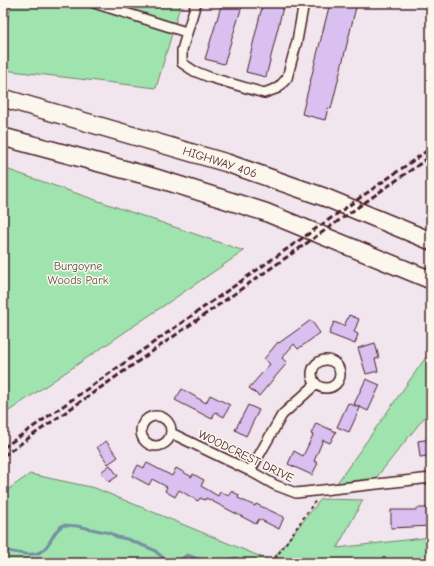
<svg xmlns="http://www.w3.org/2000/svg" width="434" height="566" font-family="'Comic Neue',sans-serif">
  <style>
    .green { fill: #9fe3ae; stroke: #74816c }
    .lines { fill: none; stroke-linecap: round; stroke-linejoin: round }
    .stream { stroke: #7490a2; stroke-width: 3 }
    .building { fill: #d9c0f0; stroke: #4a1f2b }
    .street-casing { stroke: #4a1f2b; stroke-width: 12 }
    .highway-casing { stroke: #4a1f2b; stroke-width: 20 }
    .path { stroke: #4a1f2b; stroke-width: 2; stroke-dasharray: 3 3; stroke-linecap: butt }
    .street { stroke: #fbf7ec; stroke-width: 9 }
    .highway { stroke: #fbf7ec; stroke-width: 17 }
    .rail { stroke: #4a1f2b; stroke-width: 3; stroke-dasharray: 6 3; stroke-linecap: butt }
    .labels { text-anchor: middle; stroke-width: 3; stroke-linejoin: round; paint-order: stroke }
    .street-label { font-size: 12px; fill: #4a1f2b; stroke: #fbf7ec }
    .park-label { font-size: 12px; fill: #5f504c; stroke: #fbf7ec }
  </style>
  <rect width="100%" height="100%" fill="#f1e6ed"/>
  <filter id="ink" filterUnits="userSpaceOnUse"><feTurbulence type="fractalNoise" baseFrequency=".025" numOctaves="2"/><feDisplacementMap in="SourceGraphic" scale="8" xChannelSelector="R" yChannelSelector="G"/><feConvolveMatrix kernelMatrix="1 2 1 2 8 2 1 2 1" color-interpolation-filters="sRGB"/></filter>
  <g filter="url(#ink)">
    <!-- green -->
    <path class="green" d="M12 3H181L156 88 3 70V36Z
      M3 168 244 251 3 415Z
      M431 350V409L376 478 337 483Z
      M30 474 95 488 271 561 321 499 363 500 337 548 431 537V563H3V493Z"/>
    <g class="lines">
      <!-- stream -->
      <path class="stream" d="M3 555 8 551C20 553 37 559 46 547 54 538 51 534 63 525L77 526 110 533 117 537 127 539 154 550 169 563
        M176 563 187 555 209 563
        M213 563 236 558 244 563"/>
    </g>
    <!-- building -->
    <path class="building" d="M222 3H243L224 64 205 59Z
      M263 3H269L283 7 266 77 246 72Z
      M330 3H357L331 109 328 108 325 120 302 114Z
      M349 315 359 319 354 332 358 334 355 344 329 334 334 322 344 326Z
      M311 320 320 333 298 349 294 344 282 358 287 363 259 396 249 388 270 364 264 359 278 342 279 343Z
      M375 343 379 358 375 359 378 371 366 374 358 348Z
      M366 379 380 385 368 411 354 404Z
      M182 389 206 403 210 395 230 405 224 417 215 412 212 419 175 400Z
      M348 403 360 408 349 432 337 427Z
      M248 405 259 410 246 436 235 430Z
      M316 423 336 432 330 443 323 440 314 461 318 463 312 475 288 464 294 451 303 456 313 435 311 434Z
      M431 439V454H428V456L420 457 418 441Z
      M106 441 118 457 108 464 97 447Z
      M147 463 172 476 176 468 192 477 193 474 204 480 201 486 218 496 220 492 229 496 231 491 239 495 238 498 255 506 256 504 284 517 279 529 259 519 256 524 206 498 205 500 200 498 198 501 179 490 175 497 165 491 167 487 152 479 149 485 132 476 138 465 144 468Z
      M110 465 118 476 109 482 101 472Z
      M417 508H429V510H431V526L391 528V510H417Z"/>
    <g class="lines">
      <defs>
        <path id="street" d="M94 3 186 32
          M196 3 182 50V63L194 71 209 77 264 93 278 88 287 78 297 41 303 8 301 3
          M312 374a14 14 0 1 1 28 0a14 14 0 1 1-28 0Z
          M141 431a15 15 0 1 1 30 0a15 15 0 1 1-30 0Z
          M171 433 250 471 275 485 296 493 431 478
          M250 471 282 415 316 384"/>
        <path id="highway" d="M3 98 227 163 324 197 431 241
          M3 137 156 178 265 212 431 280"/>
      </defs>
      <!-- street casing -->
      <use href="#street" class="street-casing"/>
      <!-- highway casing -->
      <use href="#highway" class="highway-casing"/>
      <!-- path -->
      <path class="path" d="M272 563 316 500"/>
      <!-- street -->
      <use href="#street" class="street"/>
      <!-- highway -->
      <use href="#highway" class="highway"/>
      <!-- rail -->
      <path class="rail" d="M3 448 431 148
        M3 456 431 156"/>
    </g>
  </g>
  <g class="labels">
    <!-- street labels -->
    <g class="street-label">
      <text transform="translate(220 162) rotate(18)" y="4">HIGHWAY 406</text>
      <text transform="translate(246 456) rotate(26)" y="4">WOODCREST DRIVE</text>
    </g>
    <!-- park labels -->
    <g class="park-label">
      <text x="78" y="270">Burgoyne<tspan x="78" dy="14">Woods Park</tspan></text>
    </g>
  </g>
  <!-- margin -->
  <rect width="434" height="566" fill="none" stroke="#fbf7ec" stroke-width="16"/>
  <rect x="8" y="8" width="418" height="550" fill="none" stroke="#4a1f2b" stroke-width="1.5" filter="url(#ink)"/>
</svg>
